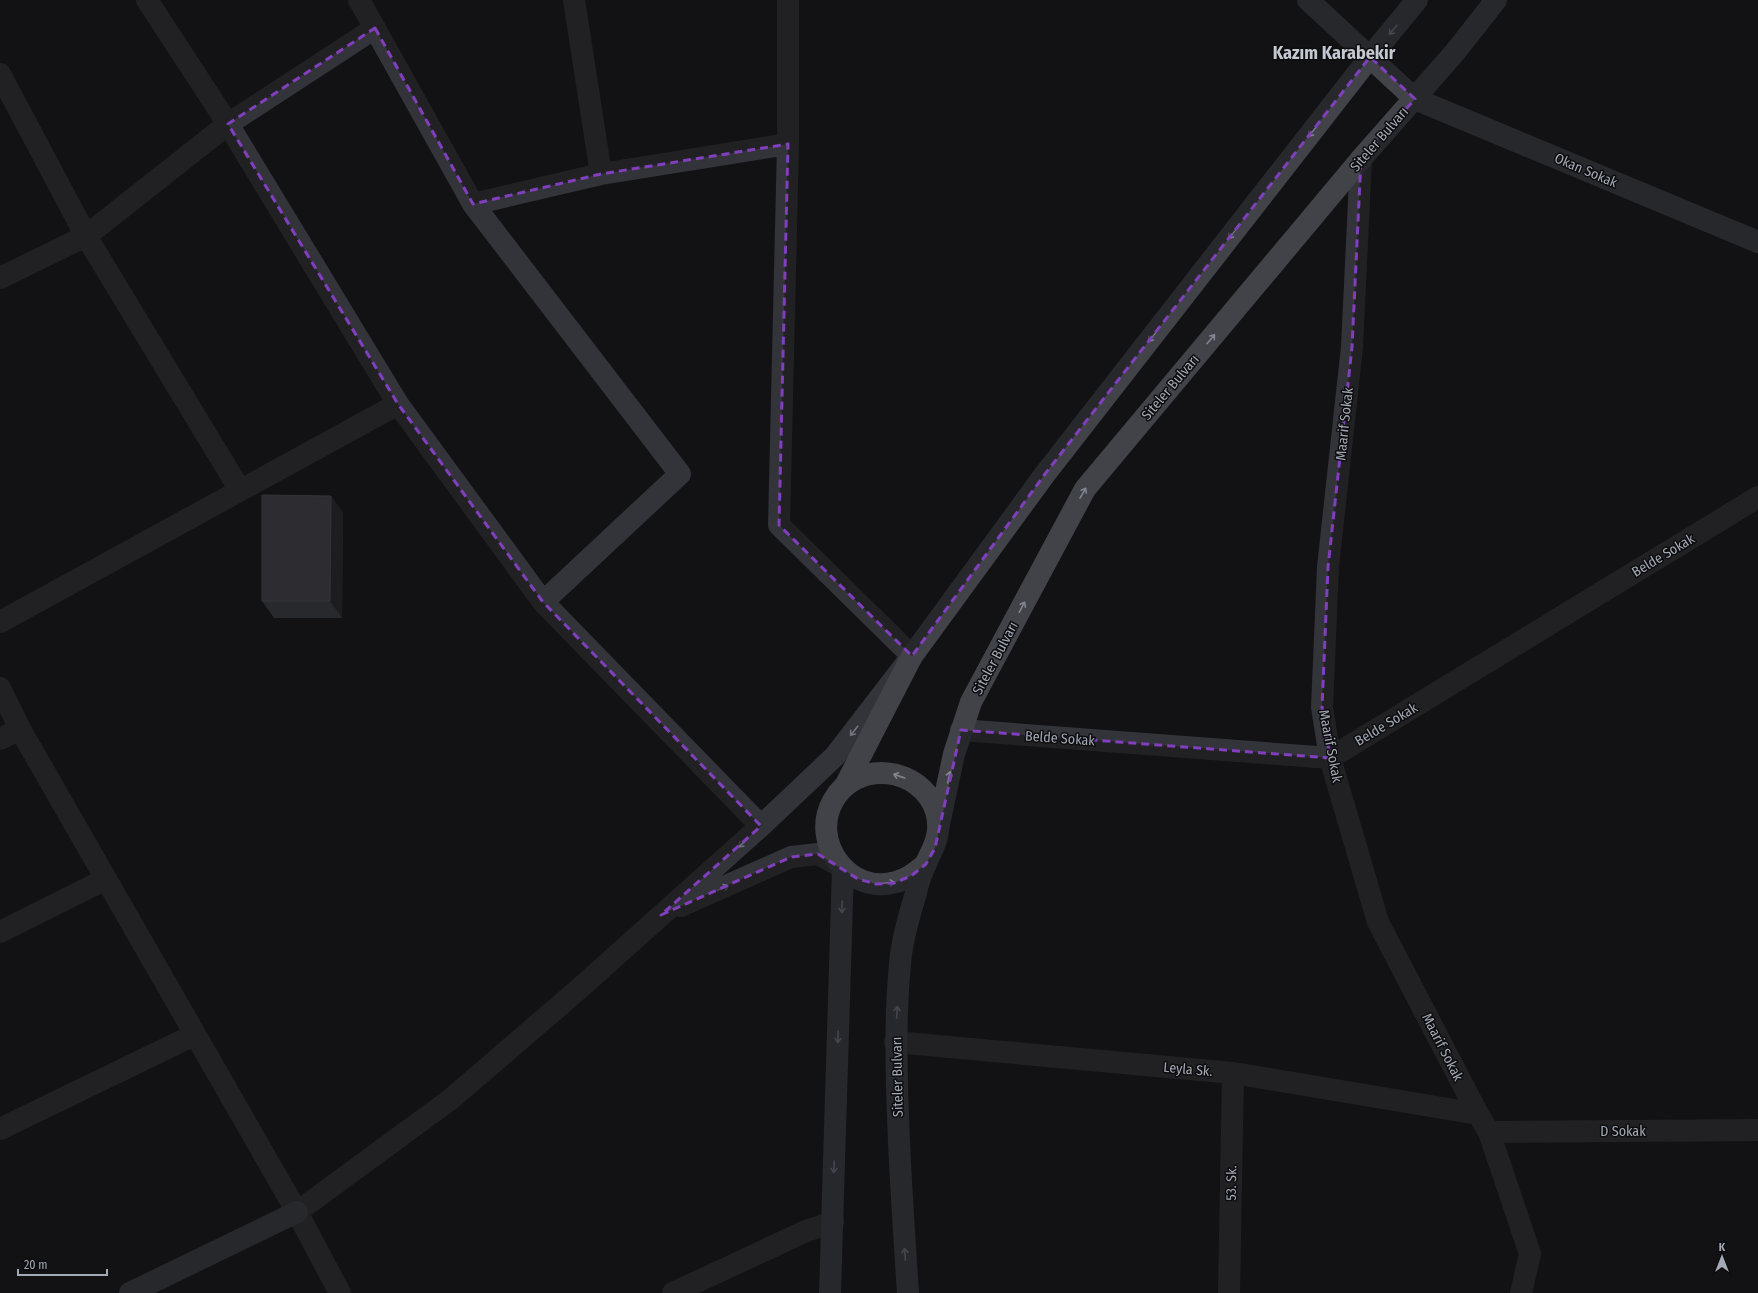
<svg xmlns="http://www.w3.org/2000/svg" width="1758" height="1293" font-family="'Fira Sans Condensed',sans-serif">
  <style>
    .lines { fill: none; stroke-linecap: round; stroke-linejoin: round }
    .street { stroke: #333439; stroke-width: 22 }
    .secondary { stroke: #414349; stroke-width: 22 }
    .wall { fill: #434549 }
    .shaded-wall { fill: #2b2c2f }
    .building { fill: #4e4f55; stroke: #5b5d64 }
    .oneway { stroke: #81858f }
    .oneway2 { stroke: #71747d }
    .marked { fill: none; stroke: #813fbe; stroke-width: 3; stroke-dasharray: 8 5; stroke-linejoin: round }
    .labels { text-anchor: middle; stroke-width: 3; stroke-linejoin: round; paint-order: stroke }
    .street-label { font-size: 14px; fill: #a3a9b5; stroke: #0d0d0f }
    .district-label { font-size: 18px; font-weight: bold; fill: #c4c8d1; stroke: #0d0d0f }
  </style>
  <rect width="100%" height="100%" fill="#121214"/>
  <g class="lines">
    <!-- street -->
    <path class="street" d="M147 0 228 124 398 404 543 602 761 826
      M359 0 473 204 680 474 543 602
      M574 0 601 174
      M0 74 86 236 240 490
      M1361 159 1352 347 1328 567 1322 707 1330 758 1378 922 1478 1114 1489 1132 1530 1254 1521 1293
      M473 204 601 174 788 144
      M0 278 86 236 228 124 375 28
      M0 622 398 404
      M0 688 20 729 297 1212 340 1293
      M961 730 1330 758 1758 497
      M0 739 20 729
      M681 906 791 857 818 854 843 868
      M0 932 106 879
      M895 1042 1233 1073 1478 1114
      M0 1129 194 1035
      M1489 1132 1758 1130
      M297 1212 451 1099 580 988 761 826 835 756 912 656 779 525 788 144V0
      M673 1293 806 1231 833 1222
      M1229 1293 1233 1073"/>
    <!-- secondary -->
    <path class="secondary" d="M1308 0 1415 99 1758 242
      M845 786 912 656 1045 474 1370 57 1417 0
      M938 829 954 754 971 702 1085 489 1361 159 1456 51 1496 0
      M130 1293 297 1212
      M830 1293 843 868
      M908 1293C904 1234 900 1175 898 1116 896 1062 895 1008 901 954 904 934 910 912 916 893 918 883 922 872 926 863 935 845 942 832 936 811 921 766 856 759 833 801 810 842 849 896 896 882 908 879 916 872 926 864"/>
  </g>
  <!-- wall -->
  <path class="wall" d="M331 496 343 513 342 618H274L262 601Z"/>
  <!-- shaded-wall -->
  <path class="shaded-wall" d="M331 496 343 513 342 618 330 601Z"/>
  <!-- building -->
  <path class="building" d="M262 495 331 496 330 601H262Z"/>
  <!-- one-way arrows -->
  <defs><path id="oneway-shaft" d="M-6 0H5M1.5-3L5.5 0L1.5 3" fill="none" stroke-width="1.6" stroke-linecap="round" stroke-linejoin="round"/></defs>
  <g class="oneway">
    <use href="#oneway-shaft" transform="translate(1393 30) rotate(130)"/>
    <use href="#oneway-shaft" transform="translate(1312 132) rotate(128)"/>
    <use href="#oneway-shaft" transform="translate(1232 234) rotate(128)"/>
    <use href="#oneway-shaft" transform="translate(1152 337) rotate(128)"/>
    <use href="#oneway-shaft" transform="translate(1211 339) rotate(-50)"/>
    <use href="#oneway-shaft" transform="translate(1083 493) rotate(-60)"/>
    <use href="#oneway-shaft" transform="translate(1022 607) rotate(-62)"/>
    <use href="#oneway-shaft" transform="translate(899 776) rotate(-161)"/>
    <use href="#oneway-shaft" transform="translate(949 777) rotate(-78)"/>
    <use href="#oneway-shaft" transform="translate(889 883) rotate(-5)"/>
    <use href="#oneway-shaft" transform="translate(842 907) rotate(92)"/>
    <use href="#oneway-shaft" transform="translate(897 1012) rotate(-86)"/>
    <use href="#oneway-shaft" transform="translate(838 1037) rotate(92)"/>
    <use href="#oneway-shaft" transform="translate(834 1167) rotate(92)"/>
    <use href="#oneway-shaft" transform="translate(905 1254) rotate(-94)"/>
  </g>
  <g class="oneway2">
    <use href="#oneway-shaft" transform="translate(854 731) rotate(128)"/>
    <use href="#oneway-shaft" transform="translate(743 843) rotate(138)"/>
    <use href="#oneway-shaft" transform="translate(723 888) rotate(-24)"/>
  </g>
  <!-- marked area -->
  <path d="M0 0H1758V1293H0ZM375 28 473 204 601 174 788 144 779 525 912 656 1045 474 1370 57 1415 99 1361 159 1352 347 1328 567 1322 707 1330 758 961 730 935 848 926 864 911 876 894 883 876 884 858 879 818 854 791 857 661 915 761 826 543 602 398 404 228 124Z" fill="#121214" fill-opacity=".55" fill-rule="evenodd"/>
  <path class="marked" d="M375 28 473 204 601 174 788 144 779 525 912 656 1045 474 1370 57 1415 99 1361 159 1352 347 1328 567 1322 707 1330 758 961 730 935 848 926 864 911 876 894 883 876 884 858 879 818 854 791 857 661 915 761 826 543 602 398 404 228 124Z"/>
  <g class="labels">
    <!-- street labels -->
    <g class="street-label">
      <text transform="translate(1379 139) rotate(-49)" y="5">Siteler Bulvarı</text>
      <text transform="translate(1586 170) rotate(23)" y="5">Okan Sokak</text>
      <text transform="translate(1170 387) rotate(-50)" y="5">Siteler Bulvarı</text>
      <text transform="translate(1344 424) rotate(-84)" y="5">Maarif Sokak</text>
      <text transform="translate(1663 555) rotate(-31)" y="5">Belde Sokak</text>
      <text transform="translate(995 658) rotate(-62)" y="5">Siteler Bulvarı</text>
      <text transform="translate(1386 724) rotate(-31)" y="5">Belde Sokak</text>
      <text transform="translate(1060 738) rotate(4)" y="5">Belde Sokak</text>
      <text transform="translate(1331 746) rotate(79)" y="5">Maarif Sokak</text>
      <text transform="translate(1443 1047) rotate(63)" y="5">Maarif Sokak</text>
      <text transform="translate(1188 1069) rotate(5)" y="5">Leyla Sk.</text>
      <text transform="translate(897 1077) rotate(-91)" y="5">Siteler Bulvarı</text>
      <text x="1623" y="1136">D Sokak</text>
      <text transform="translate(1231 1183) rotate(-89)" y="5">53. Sk.</text>
    </g>
    <!-- district labels -->
    <g class="district-label">
      <text x="1334" y="59">Kazım Karabekir</text>
    </g>
  </g>
  <!-- north arrow -->
  <g transform="translate(1722 1257)" stroke="#0d0d0f" stroke-width="3" paint-order="stroke">
  <path d="M0-3L7 15L0 10L-7 15Z" fill="#a3a9b5"/>
  <text y="-6" font-size="11" font-weight="bold" text-anchor="middle" fill="#a3a9b5">K</text>
  </g>
  <!-- scale -->
  <path d="M18 1269v6h89v-6" fill="none" stroke="#a3a9b5" stroke-width="2"/>
  <text x="24" y="1269" font-size="12" fill="#a3a9b5" stroke="#0d0d0f" stroke-width="3" paint-order="stroke">20 m</text>
</svg>
